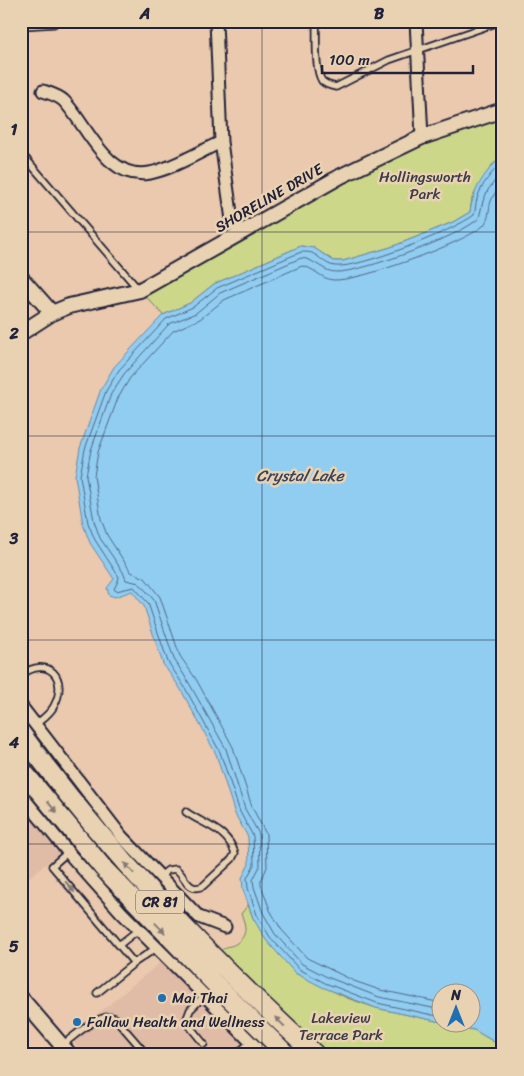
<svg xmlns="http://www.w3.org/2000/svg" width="524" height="1076" font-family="Sriracha,sans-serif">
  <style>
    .built { fill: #e0bba6 }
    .green { fill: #ccd78a; stroke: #777c62 }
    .water { fill: #91cdf1; stroke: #6589a8 }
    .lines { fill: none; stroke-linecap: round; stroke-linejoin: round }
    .shore { stroke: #4e6684; stroke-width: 1 }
    .service-casing { stroke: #22223b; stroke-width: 9 }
    .minor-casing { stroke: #22223b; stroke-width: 15 }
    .tertiary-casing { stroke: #22223b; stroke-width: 18 }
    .primary-casing { stroke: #22223b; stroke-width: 21 }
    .service { stroke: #e9d2b2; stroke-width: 5.5 }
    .minor { stroke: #e9d2b2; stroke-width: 11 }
    .tertiary { stroke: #e9d2b2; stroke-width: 14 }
    .primary { stroke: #e9d2b2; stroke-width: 18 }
    .oneway { fill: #867a76 }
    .grid { fill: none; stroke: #22223b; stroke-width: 1; stroke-opacity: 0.55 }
    .poi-dot { fill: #1f6fb2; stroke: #e9d2b2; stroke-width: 2 }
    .labels { text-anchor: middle; stroke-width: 5; stroke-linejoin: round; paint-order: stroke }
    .shield { fill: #e9d2b2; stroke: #5e575f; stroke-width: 1 }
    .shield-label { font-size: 14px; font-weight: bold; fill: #22223b }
    .park-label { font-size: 15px; fill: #3c3d47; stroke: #e9d2b2 }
    .street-label { font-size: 15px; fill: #22223b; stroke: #e9d2b2 }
    .poi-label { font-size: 15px; fill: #22223b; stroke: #e9d2b2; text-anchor: start }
    .water-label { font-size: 16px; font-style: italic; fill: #38445f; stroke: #e9d2b2 }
    .neatline { fill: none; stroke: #22223b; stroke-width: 2 }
    .grid-label { font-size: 16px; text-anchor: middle; font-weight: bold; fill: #22223b }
  </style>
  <rect width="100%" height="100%" fill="#eac9ae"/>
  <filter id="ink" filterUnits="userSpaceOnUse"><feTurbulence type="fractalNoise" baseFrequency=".02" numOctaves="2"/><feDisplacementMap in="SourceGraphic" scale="10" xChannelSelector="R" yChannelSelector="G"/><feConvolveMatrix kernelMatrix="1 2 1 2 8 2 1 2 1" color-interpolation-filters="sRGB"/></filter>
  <g filter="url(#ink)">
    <!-- built -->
    <path class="built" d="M21 804 60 852 21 884Z
      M162 961 243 1041 256 1055H83L70 1037Z"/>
    <!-- green -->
    <path class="green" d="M503 110V156L492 165 472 198 470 212 453 222 419 236 391 247 343 261H334L314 248 301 246 214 284 190 303 163 315 140 290 341 176Z
      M248 905 253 918 295 973 347 998 376 1008 441 1022 442 1024 474 1030 503 1047V1055H329L220 952C227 944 230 948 237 943 248 935 246 925 241 914Z"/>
    <!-- water -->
    <path class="water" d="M503 156V1047L474 1030 447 1024H472V994H442L441 1022 376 1008 322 987 295 973 266 940 253 918 243 889 242 878 249 864 248 837 235 814 216 754 180 688 163 664 144 606 132 591 115 597 109 595 107 588 114 579 90 543 83 524 75 476 80 448 101 389 114 367 163 315 190 303 214 284 301 246 314 248 334 261H343L391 247 419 236 453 222 470 212C473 189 485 171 503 156Z"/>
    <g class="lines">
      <!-- shore -->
      <path class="shore" d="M442 1003 380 990 354 981 307 958 281 929 270 910 261 885V881L267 867 266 834 252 807 233 747 196 679 180 656 160 597 145 578 131 572 107 535 101 519 94 476 98 452 118 398 130 378 173 331 200 319 224 300 302 266C313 267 321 279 333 280 358 282 464 243 483 226 490 219 488 210 491 201 494 194 498 188 503 182
        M442 1010 379 997 327 977 302 964 275 934 263 913 254 887 253 880 260 866 259 834 245 809 226 749 189 683 174 659 154 600 139 583 126 580 123 572 100 538 94 521 86 476 91 450 111 394 124 374 169 324 196 313 220 293 301 258C315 259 323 272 336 272 360 273 462 236 479 218L483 201 488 190 503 170
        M442 1017 377 1003 325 983 299 969 270 937 257 915 248 888 247 878 254 865 253 836 240 812 220 752 184 686 168 662 148 603 134 587 116 591 114 589 118 581 119 577 95 540 88 523 80 476 85 449 106 391 119 370 166 319 193 307 217 288 301 252C304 252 309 252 312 253 320 257 326 265 335 266 359 269 455 230 474 215 476 210 475 204 477 199 481 185 492 171 503 162"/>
      <defs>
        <path id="service" d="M316 21C317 36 314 69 322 81 326 85 331 86 336 87L389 60 502 21
          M21 26 54 24
          M21 153 139 290
          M21 675C48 655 69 678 54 706 50 714 41 720 35 725
          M68 852 52 866 134 963 156 948
          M159 877 168 870 176 869C186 877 188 893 203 886L232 859 235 853C227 829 204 825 186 812
          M119 945 138 930
          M97 993 134 963
          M204 1044 191 1028 187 1018 190 1010 204 996
          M62 1045C75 1036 99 1012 115 1018L147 1055
          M235 1055 251 1042"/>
        <path id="minor" d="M216 21 221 142 232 220 240 233
          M416 21 422 137
          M43 91C49 93 59 96 64 101 88 126 106 181 150 173 172 169 201 151 221 142
          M21 706 122 837 199 917 225 927
          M21 795 72 857 122 913 264 1055"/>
        <path id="tertiary" d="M21 278 52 313
          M21 333 52 313 69 306 140 290 341 176 422 137 503 110
          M21 998 70 1055"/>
        <path id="primary" d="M21 733C107 852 208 956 316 1055
          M21 769 104 869 215 984 287 1055"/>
      </defs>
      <!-- service casing -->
      <use href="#service" class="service-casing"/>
      <!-- minor casing -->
      <use href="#minor" class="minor-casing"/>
      <!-- tertiary casing -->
      <use href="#tertiary" class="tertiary-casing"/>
      <!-- primary casing -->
      <use href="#primary" class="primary-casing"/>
      <!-- service -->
      <use href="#service" class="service"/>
      <!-- minor -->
      <use href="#minor" class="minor"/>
      <!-- tertiary -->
      <use href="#tertiary" class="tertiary"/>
      <!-- primary -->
      <use href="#primary" class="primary"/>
    </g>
    <!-- one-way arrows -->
    <defs><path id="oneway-solid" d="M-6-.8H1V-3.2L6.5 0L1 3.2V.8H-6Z" transform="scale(1.25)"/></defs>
    <g class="oneway">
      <use href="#oneway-solid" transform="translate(52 807) rotate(51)"/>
      <use href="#oneway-solid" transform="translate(129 868) rotate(-132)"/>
      <use href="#oneway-solid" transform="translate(70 887) rotate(50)"/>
      <use href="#oneway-solid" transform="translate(160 928) rotate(46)"/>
      <use href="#oneway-solid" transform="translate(280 1022) rotate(-136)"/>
    </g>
  </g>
  <!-- grid -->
  <path class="grid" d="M262 21V1055M21 232H503M21 436H503M21 640H503M21 844H503"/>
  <!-- markers -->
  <g class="poi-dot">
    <circle cx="162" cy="998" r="5"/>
    <circle cx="77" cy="1022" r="5"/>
  </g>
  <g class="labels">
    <!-- shield labels -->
    <rect class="shield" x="136" y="890.5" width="48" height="23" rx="4"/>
    <g class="shield-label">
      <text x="160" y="907">CR 81</text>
    </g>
    <!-- park labels -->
    <g class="park-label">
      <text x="425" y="182">Hollingsworth<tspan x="425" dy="17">Park</tspan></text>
      <text x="341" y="1023">Lakeview<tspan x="341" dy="17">Terrace Park</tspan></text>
    </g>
    <!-- street labels -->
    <g class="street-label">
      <text transform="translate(269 198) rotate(-30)" y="5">SHORELINE DRIVE</text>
    </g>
    <!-- poi labels -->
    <g class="poi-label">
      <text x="172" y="1003">Mai Thai</text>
      <text x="87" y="1027">Fallaw Health and Wellness</text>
    </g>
    <!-- water labels -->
    <g class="water-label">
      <text x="300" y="481">Crystal Lake</text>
    </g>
  </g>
  <!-- margin -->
  <rect width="524" height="1076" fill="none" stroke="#e9d2b2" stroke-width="55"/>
  <!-- north arrow -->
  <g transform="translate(456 1008)"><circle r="24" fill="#e9d2b2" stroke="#998c82"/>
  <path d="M0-4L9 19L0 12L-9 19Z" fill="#1f6fb2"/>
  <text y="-8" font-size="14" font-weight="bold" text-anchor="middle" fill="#22223b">N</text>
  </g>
  <!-- scale -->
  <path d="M322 65v8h151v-8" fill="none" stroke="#22223b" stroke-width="2.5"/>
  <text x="329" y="65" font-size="15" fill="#22223b" stroke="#e9d2b2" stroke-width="4" paint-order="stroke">100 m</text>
  <rect x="28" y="28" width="468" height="1020" class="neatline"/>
  <g class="grid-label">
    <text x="145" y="19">A</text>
    <text x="379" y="19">B</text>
    <text x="14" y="135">1</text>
    <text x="14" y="339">2</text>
    <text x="14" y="544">3</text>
    <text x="14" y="748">4</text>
    <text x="14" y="952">5</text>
  </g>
</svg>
